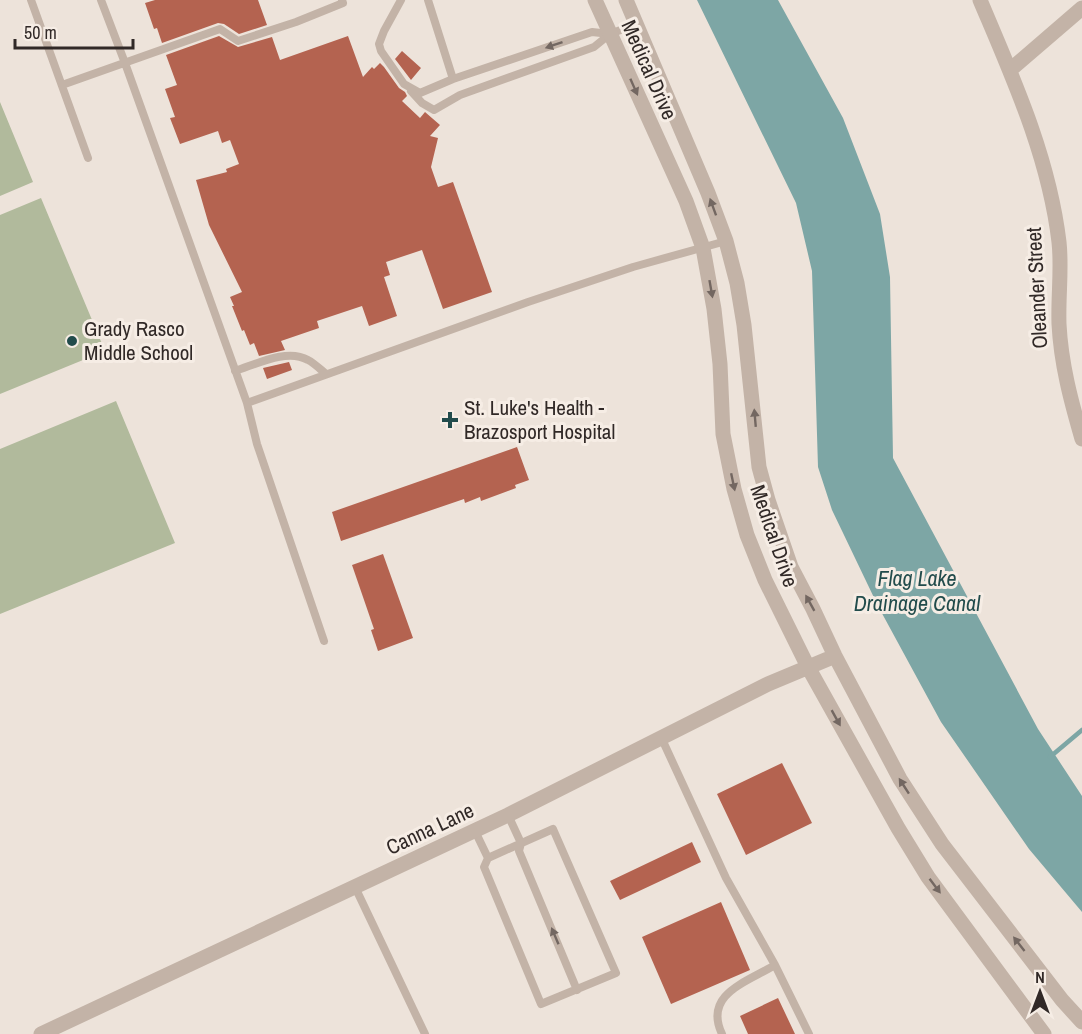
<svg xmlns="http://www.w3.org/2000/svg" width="1082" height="1034" font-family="'Archivo Narrow',sans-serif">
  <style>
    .green { fill: #b1ba9c }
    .water { fill: #7da6a5 }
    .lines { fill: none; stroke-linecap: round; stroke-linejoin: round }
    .stream { stroke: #7da6a5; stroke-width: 4.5 }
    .building { fill: #b46350 }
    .service { stroke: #c3b3a7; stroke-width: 8 }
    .minor { stroke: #c3b3a7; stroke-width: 15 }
    .tertiary { stroke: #c3b3a7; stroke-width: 15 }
    .oneway { fill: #736761 }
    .poi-dot { fill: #224c4c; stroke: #f6ede5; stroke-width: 2 }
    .labels { text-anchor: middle; stroke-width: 6; stroke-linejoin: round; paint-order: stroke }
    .street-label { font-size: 21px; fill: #312927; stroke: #f6ede5 }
    .poi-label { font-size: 21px; fill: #312927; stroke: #f6ede5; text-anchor: start }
    .water-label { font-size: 22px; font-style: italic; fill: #224c4c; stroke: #f6ede5 }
  </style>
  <rect width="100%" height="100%" fill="#ede3da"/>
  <!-- green -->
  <path class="green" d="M0 102 33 182 0 196Z
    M41 198 105 351 0 394V215Z
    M116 401 175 543 0 614V449Z"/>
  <!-- water -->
  <path class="water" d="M697 0H778L843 118 880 214 890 277 893 458 1038 729 1082 796V912L1029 849 941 722 878 606 832 510 818 467 812 271 796 203Z"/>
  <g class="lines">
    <!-- stream -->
    <path class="stream" d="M1050 757 1082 730"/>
  </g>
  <!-- building -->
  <path class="building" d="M155 0H258L267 25 239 34 224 24 218 23 162 43 157 28 154 29 145 3Z
    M219 36 238 47 272 37 280 60 348 36 363 77 372 67 374 69 380 63 384 67 399 88 405 92 407 96 402 101 420 118 425 112 440 125 430 136 438 138 431 167 438 187 453 182 492 292 443 309 422 250 386 262 390 275 384 277 397 316 369 326 362 306 317 321 319 328 281 341 285 350 259 356 254 343 250 345 244 330 242 331 232 306H234L230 297 242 292 209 225 196 180 227 172 226 169 239 164 230 140 222 143 218 131 180 144 170 118 175 117 165 89 177 85 166 55Z
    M402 51 421 68 411 80 395 59Z
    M289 362 292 370 267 379 263 368Z
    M517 447 529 480 515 485 516 488 481 501 480 497 465 503 464 499 341 541 332 512Z
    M383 554 413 638 378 651 371 630 374 629 352 565Z
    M782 763 812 823 746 855 717 794Z
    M692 842 701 862 620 900 610 881Z
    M721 902 750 970 671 1004 642 937Z
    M778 998 795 1034H748L740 1016Z"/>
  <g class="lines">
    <!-- service -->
    <path class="service" d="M31 0 88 158
      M101 0 125 63 247 403 257 444 324 641
      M401 0 384 31 379 44 381 51 404 84 420 93 453 79 592 32 610 34
      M428 0 453 79
      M62 85 220 29 238 41 296 22 343 3 342 0
      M411 91 422 103 434 110 460 95 594 47 610 34 636 24
      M235 371C257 364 287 348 308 360 314 363 320 369 326 374
      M247 403 528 302 633 267 726 241
      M661 737 726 878 775 965 809 1034
      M508 815 521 843 519 851 577 990
      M553 829 616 973 541 1004 484 867 488 858Z
      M475 831 488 858
      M355 887 425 1034
      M722 1034C703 994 747 982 775 965"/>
    <!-- minor -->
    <path class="minor" d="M980 0C1013 78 1049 157 1059 242 1062 269 1058 296 1059 324 1061 364 1071 401 1082 439
      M1010 70 1082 8"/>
    <!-- tertiary -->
    <path class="tertiary" d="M595 0 686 201 703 248 714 309 720 364 723 434 734 489 747 535 765 580 808 667 898 828 928 877 1044 1034
      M626 0 708 193 726 241 737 283 744 325 759 467 768 500 791 567 813 609 835 656 900 779 942 844 1062 1000 1082 1022
      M41 1034 508 815 768 684 835 656"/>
  </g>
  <!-- one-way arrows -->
  <defs><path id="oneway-solid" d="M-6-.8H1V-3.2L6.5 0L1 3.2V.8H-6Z" transform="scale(1.5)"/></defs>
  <g class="oneway">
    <use href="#oneway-solid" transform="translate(554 45) rotate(161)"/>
    <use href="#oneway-solid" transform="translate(634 87) rotate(66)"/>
    <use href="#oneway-solid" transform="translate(713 207) rotate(-110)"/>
    <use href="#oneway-solid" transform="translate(711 289) rotate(80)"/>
    <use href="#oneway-solid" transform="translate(755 418) rotate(-95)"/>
    <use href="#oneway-solid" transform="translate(733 482) rotate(78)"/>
    <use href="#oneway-solid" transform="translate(810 603) rotate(-119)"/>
    <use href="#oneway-solid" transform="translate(836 718) rotate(61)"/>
    <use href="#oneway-solid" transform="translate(904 786) rotate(-123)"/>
    <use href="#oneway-solid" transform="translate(935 886) rotate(53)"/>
    <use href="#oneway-solid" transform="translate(555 936) rotate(-113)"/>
    <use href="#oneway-solid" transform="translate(1019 944) rotate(-128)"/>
  </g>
  <!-- markers -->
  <g class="poi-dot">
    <circle cx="72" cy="341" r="6"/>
    <path d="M447 411h6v6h6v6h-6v6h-6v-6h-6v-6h6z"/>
  </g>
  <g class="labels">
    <!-- street labels -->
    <g class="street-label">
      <text transform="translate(649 70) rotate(66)" y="7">Medical Drive</text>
      <text transform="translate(1037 288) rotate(-93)" y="7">Oleander Street</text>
      <text transform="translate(774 536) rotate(71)" y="7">Medical Drive</text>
      <text transform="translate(430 829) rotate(-25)" y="7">Canna Lane</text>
    </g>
    <!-- poi labels -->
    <g class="poi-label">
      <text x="84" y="336">Grady Rasco<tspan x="84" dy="24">Middle School</tspan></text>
      <text x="464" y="415">St. Luke's Health -<tspan x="464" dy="24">Brazosport Hospital</tspan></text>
    </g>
    <!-- water labels -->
    <g class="water-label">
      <text x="917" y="586">Flag Lake<tspan x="917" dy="25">Drainage Canal</tspan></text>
    </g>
  </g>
  <!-- north arrow -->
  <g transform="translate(1040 992)" stroke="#f6ede5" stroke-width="4.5" paint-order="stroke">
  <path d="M0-4.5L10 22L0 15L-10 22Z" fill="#312927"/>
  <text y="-9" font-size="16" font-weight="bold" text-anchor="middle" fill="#312927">N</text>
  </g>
  <!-- scale -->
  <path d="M15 39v9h118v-9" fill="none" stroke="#312927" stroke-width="3"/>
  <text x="24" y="39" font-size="18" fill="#312927" stroke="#f6ede5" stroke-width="4.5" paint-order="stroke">50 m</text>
</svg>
